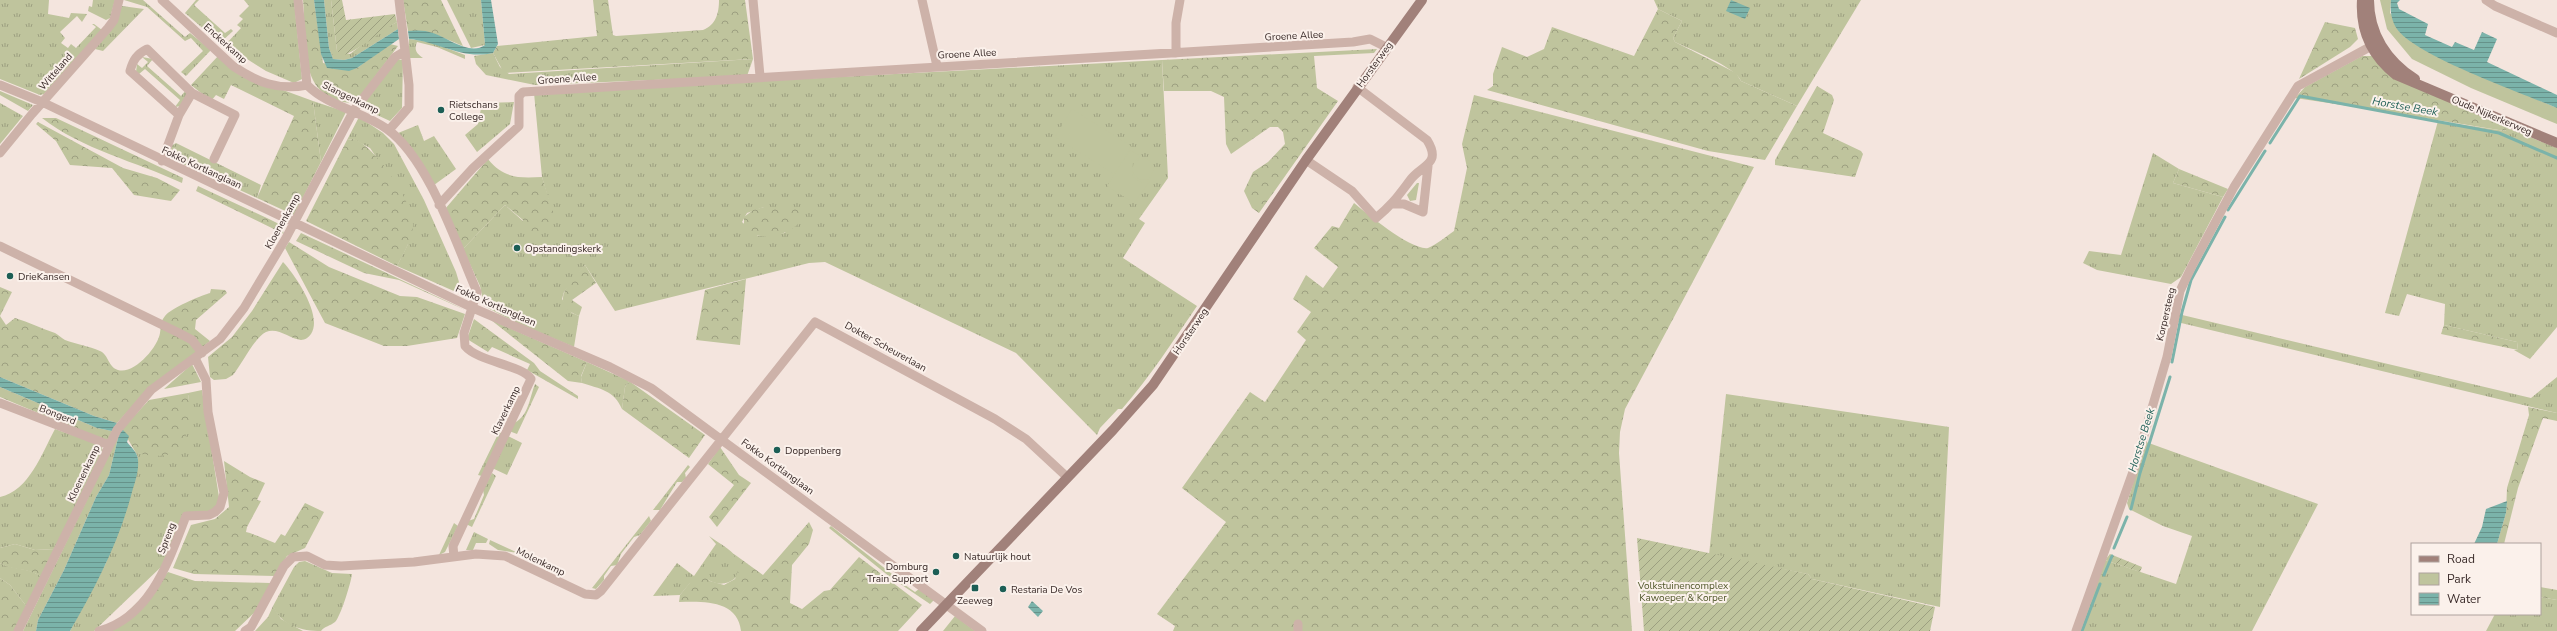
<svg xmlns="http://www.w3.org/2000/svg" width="2557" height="631" font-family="'Nunito Sans',sans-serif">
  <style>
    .grass { fill: url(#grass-tufts); fill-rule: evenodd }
    .forest { fill: url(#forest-crowns) }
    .park { fill: #bfc49d }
    .garden { fill: url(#garden-furrows) }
    .water { fill: url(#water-rules) }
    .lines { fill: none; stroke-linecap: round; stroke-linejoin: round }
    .stream { stroke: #7bb3aa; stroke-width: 3 }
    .street { stroke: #cdb2a9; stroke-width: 9 }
    .secondary { stroke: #a1817a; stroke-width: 10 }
    .poi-dot { fill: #1c5e55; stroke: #fbf1eb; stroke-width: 1.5 }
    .labels { text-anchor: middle; stroke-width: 4; stroke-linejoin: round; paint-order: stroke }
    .street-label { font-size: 10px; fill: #3a2b29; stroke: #fbf1eb }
    .poi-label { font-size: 10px; fill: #3a2b29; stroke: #fbf1eb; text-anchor: start }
    .park-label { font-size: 10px; fill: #52592c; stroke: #fbf1eb }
    .water-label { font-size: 11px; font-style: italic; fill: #1c5e55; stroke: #fbf1eb }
  </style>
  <defs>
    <pattern id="grass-tufts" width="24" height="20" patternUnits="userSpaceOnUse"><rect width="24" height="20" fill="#bfc49d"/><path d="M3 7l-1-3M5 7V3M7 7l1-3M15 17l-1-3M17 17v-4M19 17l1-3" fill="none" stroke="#9c9f80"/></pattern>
    <pattern id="forest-crowns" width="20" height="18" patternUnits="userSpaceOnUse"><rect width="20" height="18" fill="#bfc49d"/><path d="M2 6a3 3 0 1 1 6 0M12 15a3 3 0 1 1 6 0" fill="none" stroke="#9c9f80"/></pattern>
    <pattern id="garden-furrows" width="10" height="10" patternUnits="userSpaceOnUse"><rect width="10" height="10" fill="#bfc49d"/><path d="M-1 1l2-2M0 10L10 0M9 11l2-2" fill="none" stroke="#9c9f80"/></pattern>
    <pattern id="water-rules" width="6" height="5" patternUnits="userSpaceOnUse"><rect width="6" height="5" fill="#7bb3aa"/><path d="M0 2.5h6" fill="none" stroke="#66928a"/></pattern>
  </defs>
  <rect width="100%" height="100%" fill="#f4e5de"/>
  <!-- grass -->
  <path class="grass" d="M0 0H49L48 14 69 18 71 13 87 14 82 22 77 16 60 32 65 38 61 43 68 48 71 44 76 48 96 27 92 24H94L102 30 44 94 40 95 0 79Z
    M93 0H115L110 18 106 20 88 11 89 6 92 7Z
    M124 0H143L185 37 190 33 211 50 186 76 181 72 203 51 191 38 185 41 147 7Z
    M196 0H199L194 5 225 33 231 29 233 31 220 43 185 13Z
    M244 0H294L302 79 294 83 266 71 225 45 241 28 237 25 243 19 239 16 249 6Z
    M324 0H331L337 51 350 54 377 33 397 22 398 29 352 58 344 60 333 59 329 48Z
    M447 0H481L485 45 471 48Z
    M1654 0H1861L1797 106 1741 81C1736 67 1689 49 1675 42L1673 38 1682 21 1658 9Z
    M122 6 144 9 103 51 95 49Z
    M409 39 430 42 465 55V59L437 47 417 42C414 50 416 53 423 58H408Z
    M493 53 500 67 509 74 753 59 747 76 535 85 486 75 476 64 474 56Z
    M142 57 153 59 147 66 181 96 186 90 188 92 181 106 175 107 180 100 145 69 139 74 136 72 137 64 142 68 148 62Z
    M396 59 403 60 402 108 390 121 364 109 363 103Z
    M1162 60 1168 178 1139 219 1145 223 1123 258 1197 306C1173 341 1150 377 1122 409H1118L1100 428 1097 435 1016 353 825 262 809 263 615 311 585 265 564 292 562 299 572 313 579 316 574 347 515 322 484 306 480 286 463 249 505 205 523 221 553 215 542 177 534 93ZM764 207H794L785 233 758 236 742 222 747 213Z
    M0 91 33 105 28 111 0 95Z
    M313 101 346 112 321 162Z
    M514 102 510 124 477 152 465 135 478 124 482 103Z
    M0 103 23 116 0 144Z
    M359 117 383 133 394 144 424 200 456 272 459 282 456 292 397 266 408 244 399 190 370 148 353 139 347 140Z
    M2438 121 2505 131 2508 128 2557 148V327L2530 359 2514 350H2518L2517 342 2444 325 2445 304 2407 294 2399 316 2385 313Z
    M418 125 424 141 434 136 456 169 434 185 398 133Z
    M176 143 261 185 257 198 172 159 171 146Z
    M2153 153 2179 169 2173 183 2223 197 2181 277 2171 284 2097 270 2083 263 2089 251 2121 255Z
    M2178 314 2531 398 2557 377V413L2177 322Z
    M587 362 629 381 625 387 622 409C614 390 600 389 582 383L581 377Z
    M535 384 539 387 517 434 509 431 512 424C529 417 529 399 535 384Z
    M202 390 219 497 217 505 212 511 186 513 161 567 94 631H70L106 563 138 458 136 453 167 455 189 403 188 393Z
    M1726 394 1949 427 1940 607 1812 579 1808 574 1709 555Z
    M55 429 101 445 103 451 55 549 35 550 15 544 0 548V497C29 491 42 453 55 429Z
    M499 432 502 434 482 476 478 475Z
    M119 434 109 475 96 497 64 570 38 620 36 631H23Z
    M508 436 522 443 507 475 492 468Z
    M2146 442 2318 504 2252 631H2078L2105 560 2176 584 2192 536 2163 526 2129 509 2127 503Z
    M688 465 690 467 685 473 686 478 682 482H677L660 510H653Z
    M492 473 496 476 472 527 468 525V521L474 519 484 495 483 490Z
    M649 516 651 521 640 535 634 537 621 554 617 565 611 566 604 576V580L596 589 592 588Z
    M454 523 458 526 445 552 439 555Z
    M831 526 892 574 890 577 829 528Z
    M474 532 488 539 486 543H476L473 550H466Z
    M709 536C717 542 731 549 736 557 749 578 722 592 706 578L690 583 680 595 653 596 677 563 694 576 716 544Z
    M490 540 518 553 498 550 489 544Z
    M305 561 332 573 352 574C351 583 340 618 335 622 330 626 325 626 321 631 302 631 281 626 273 606L294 567 299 562Z
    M0 563C15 571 25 566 42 577L27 607 10 585 0 578Z
    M896 576 903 581 905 579 908 581 905 585 915 592 919 589 934 600 930 604 893 579Z
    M2540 597 2557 600V631H2486L2495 614H2540Z"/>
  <!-- forest -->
  <path class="forest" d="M303 0H314L323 63 357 68 390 44 398 46 355 103C296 102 307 42 303 0Z
    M403 0H441L463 46 432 33 408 31Z
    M593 0H608L613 35 616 36 703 30C716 25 719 13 719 0H745L753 59 504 73 493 53 497 46 597 36Z
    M1658 9 1682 21 1673 38 1675 42 1736 73 1741 81 1797 106 1765 160 1708 151 1487 90 1493 86V74L1502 47 1527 57 1544 49 1552 27 1634 56Z
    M2325 22 2355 28 2358 39 2350 47 2299 79Z
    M1377 49 1374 53 1314 56 1317 88 1338 101 1259 213 1252 208 1244 191 1253 172 1268 162 1285 144 1283 132 1278 127H1270L1231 154 1226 144 1224 97 1211 91H1164L1162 60Z
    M219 55 283 90 313 101 321 162 294 215 257 198 294 116 231 85 224 99 216 95 211 101 191 85Z
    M2362 56H2372L2420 89 2508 128 2505 131C2435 120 2365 108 2295 98L2305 87Z
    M1817 86 1832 95 1834 100 1823 133 1861 151 1863 154 1855 177 1775 165V160Z
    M1474 95 1754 167 1625 409 1620 432 1619 453 1632 631H1173L1175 626 1157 614 1226 522 1182 488 1250 392 1265 402 1306 340 1297 332 1311 312 1293 299 1306 275 1323 288 1338 267 1314 248 1332 226 1339 228 1354 203C1366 213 1412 251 1428 248 1436 245 1447 236 1454 231L1467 168 1462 144Z
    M42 118H56L183 178 182 183C137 162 81 149 42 118Z
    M38 122 123 168 157 178 180 190 171 201 134 195 112 168 70 165 56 141 36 124Z
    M353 139C374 144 415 204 413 226 412 240 403 254 397 266L306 221 347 140Z
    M488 159C504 179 520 178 542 177L555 218 535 235 522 225 523 220 505 205 463 249 445 209Z
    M2179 169 2228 189 2223 197 2173 183Z
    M198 186 269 219 281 225 284 234 196 191Z
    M764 207H794L801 211 803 217C793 236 760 243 744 229V217L753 210Z
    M301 233 455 305 465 310 399 280 364 273 296 241Z
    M289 242 329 267 400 296 417 297 465 314 457 338 407 346H384L325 323 285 248Z
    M283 262C296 276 323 316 311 334 309 337 305 340 301 340 290 339 278 327 266 332 255 337 242 364 233 375L226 379 214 380 210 377 208 357 232 337 252 311Z
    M585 265 596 283 572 300 582 307 579 316C547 303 570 282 585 265Z
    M746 279 740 345 696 340 705 290Z
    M0 287 12 292 0 316 6 325 15 318C29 322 42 329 55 333 59 335 61 338 65 340 76 344 89 346 100 351 109 355 108 367 118 370 134 375 158 347 160 333 161 326 160 322 165 316 171 308 200 296 210 293L211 289 225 290 227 293 196 320 195 329 210 341 140 398 117 423 94 416 0 377Z
    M474 319 534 363 540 371 578 396V399L527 370 530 364 492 347 488 352 467 339Z
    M491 320 587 362 581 376 582 383 568 381Z
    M2444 325 2517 342 2518 350 2441 334Z
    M192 364 201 382 164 389Z
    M629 381 705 435 689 458 622 409 625 387Z
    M0 387 97 428 112 431 108 440 105 441 0 397Z
    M188 393C191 412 192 449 167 455 157 457 146 455 136 453L122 429 149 400Z
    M2528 407 2557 413V421L2543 418 2518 488 2504 544H2497L2506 513 2507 488 2529 415Z
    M720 447 739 475 751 483 717 527 709 517 734 485 708 464Z
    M224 461 250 477 265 483 257 500 261 501 247 527 246 532 250 533 275 543 281 534 285 536 305 503 324 512 305 548 287 556 275 576 194 574 173 568 191 525 215 519 229 507Z
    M809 522 813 530 809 544 792 565 790 603 802 609 824 591 830 590 859 557 922 605 898 631H741C738 600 703 601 679 602L680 595 696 575H704L710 581 724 585 735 579 739 568 734 554 763 575Z
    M15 544 35 550 55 549 42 577C24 566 15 572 0 563V548Z
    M168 572 195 581 270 583V585L256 611 235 631H108Z
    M0 578 10 585 27 607 15 631H0Z
    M2540 587 2557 590V600L2540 597Z
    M273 606 281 619 303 631H255L268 617Z
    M955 616 975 631H943Z"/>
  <!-- park -->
  <path class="park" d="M2380 0H2391L2390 13 2434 55 2557 108V124L2471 88 2412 59 2387 29Z
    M1072 109 1131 146 1114 174 1055 137Z
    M1130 150 1141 156 1135 161 1146 158 1152 163 1154 170 1149 179 1139 180 1132 171 1134 162H1133L1132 176 1142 183 1150 181 1134 203 1107 186Z
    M1417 183H1419L1416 200 1410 201 1407 195Z"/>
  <!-- garden -->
  <path class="garden" d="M331 0H342L346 20 395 14 397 22C384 29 355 53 343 55L337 51Z
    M1637 538 1808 574 1812 579 1935 607 1930 631H1644Z
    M2110 554 2142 567 2140 572 2105 560Z"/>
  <!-- water -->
  <path class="water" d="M314 0H324L329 48 333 59 344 60 352 58 398 29 399 39 357 68 349 71 327 68 321 54Z
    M481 0H491L498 44 493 53C462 60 440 42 409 39L408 31C417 30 425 30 433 33 448 38 470 56 485 45Z
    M1731 0 1750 8 1745 19 1726 11Z
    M2391 0H2400L2397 3 2399 9 2428 24 2425 35 2452 47 2455 42 2474 50 2482 32 2497 39 2487 62 2557 95V108C2522 93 2416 56 2397 29 2391 20 2390 10 2391 0Z
    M0 377 94 416 117 423 112 431 97 428 0 387Z
    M122 429 129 436 127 442C131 447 138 453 138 460 139 471 135 482 132 492 119 542 96 586 70 631H36L38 620 64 570 96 497 109 475 119 434Z
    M2507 501 2506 513 2497 544H2474L2482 527 2486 509Z
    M1032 601 1043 611 1038 617 1028 607Z"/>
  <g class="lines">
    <!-- stream -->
    <path class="stream" d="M2270 143 2300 96 2499 133 2557 158
      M2228 210 2265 151
      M2172 362 2182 312 2191 280 2225 217
      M2131 509 2140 473 2170 377
      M2114 548 2127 517
      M2104 575 2112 556
      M2082 631 2100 584"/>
    <!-- street -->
    <path class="street" d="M162 0 233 66C257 82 278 91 307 85
      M298 0 307 85C329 107 362 111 387 129 429 159 456 244 477 292L464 333 465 346C478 362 523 365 531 379L453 546 454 557
      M753 0 760 76
      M922 0 937 66
      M2486 0 2495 6 2557 33
      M1176 53V23L1180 0
      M0 85 42 102 473 308 610 367 651 388 982 631
      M179 115 130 71C133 60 137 54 147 49L192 93 235 115 214 159
      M389 130 409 107V85L399 0
      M0 153 32 114 108 28 114 20 119 0
      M1306 160 1352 191 1376 218C1393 204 1398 196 1411 179 1422 165 1442 164 1427 140L1357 87
      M162 161 179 115 192 93
      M1392 204H1404L1423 212 1428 166
      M439 205 473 168 519 126V96L523 92 1353 42 1370 39 1386 47
      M0 246 179 333 192 340 202 353
      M0 403 109 445
      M18 631 117 430 151 390 220 339 244 308 286 238 354 110 395 57 405 51
      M99 631C151 617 169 560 186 516L209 515 215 512 220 507 224 493 208 412 206 380 195 358
      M245 631 251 627 284 566 293 557 307 556 325 565 341 566 414 562 476 554 505 556 585 594 596 595 601 591 815 322 995 419 1026 439 1067 477
      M1298 631V624
      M2076 631 2134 469 2167 357 2180 291 2192 266 2234 187 2298 86 2377 43"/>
    <!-- secondary -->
    <path class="secondary" d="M2362 0C2360 31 2372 56 2396 75L2557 143
      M2369 0C2369 34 2387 61 2415 79
      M921 631 1113 430 1153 385 1306 160 1422 0"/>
  </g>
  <!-- markers -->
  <g class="poi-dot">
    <circle cx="441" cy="110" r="4"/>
    <circle cx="517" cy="248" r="4"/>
    <circle cx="10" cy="276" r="4"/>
    <circle cx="777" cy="450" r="4"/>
    <circle cx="956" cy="556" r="4"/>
    <circle cx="936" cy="572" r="4"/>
    <rect x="971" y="584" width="8" height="8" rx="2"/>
    <circle cx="1003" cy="589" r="4"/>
  </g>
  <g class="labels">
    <!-- street labels -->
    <g class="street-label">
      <text transform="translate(1294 35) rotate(-3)" y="4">Groene Allee</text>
      <text transform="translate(226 43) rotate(42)" y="4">Enckerkamp</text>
      <text transform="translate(967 53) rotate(-3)" y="4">Groene Allee</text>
      <text transform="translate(1374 64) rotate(-54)" y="4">Horsterweg</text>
      <text transform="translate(55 71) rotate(-49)" y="4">Witteland</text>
      <text transform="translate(567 78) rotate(-4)" y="4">Groene Allee</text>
      <text transform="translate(351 97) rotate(26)" y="4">Slangenkamp</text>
      <text transform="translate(2492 115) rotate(23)" y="4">Oude Nijkerkerweg</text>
      <text transform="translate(202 167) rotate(25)" y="4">Fokko Kortlanglaan</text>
      <text transform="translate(282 221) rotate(-61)" y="4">Kloenenkamp</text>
      <text transform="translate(496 305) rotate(24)" y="4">Fokko Kortlanglaan</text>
      <text transform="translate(2165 314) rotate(-77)" y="4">Korpersteeg</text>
      <text transform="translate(1190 331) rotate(-56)" y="4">Horsterweg</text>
      <text transform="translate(886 346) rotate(29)" y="4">Dokter Scheurerlaan</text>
      <text transform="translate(505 410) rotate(-64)" y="4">Klaverkamp</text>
      <text transform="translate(58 414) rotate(21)" y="4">Bongerd</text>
      <text transform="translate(778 466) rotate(36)" y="4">Fokko Kortlanglaan</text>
      <text transform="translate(83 473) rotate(-64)" y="4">Kloenenkamp</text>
      <text transform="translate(166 538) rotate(-69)" y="4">Spreng</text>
      <text transform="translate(541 561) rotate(26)" y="4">Molenkamp</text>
    </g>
    <!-- poi labels -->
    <g class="poi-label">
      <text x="449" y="108">Rietschans<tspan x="449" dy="12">College</tspan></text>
      <text x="525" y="252">Opstandingskerk</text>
      <text x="18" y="280">DrieKansen</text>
      <text x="785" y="454">Doppenberg</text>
      <text x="964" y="560">Natuurlijk hout</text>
      <text x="928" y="570" text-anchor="end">Domburg<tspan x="928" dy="12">Train Support</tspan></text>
      <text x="1011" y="593">Restaria De Vos</text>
      <text x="975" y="604" text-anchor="middle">Zeeweg</text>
    </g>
    <!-- park labels -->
    <g class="park-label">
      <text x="1683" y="589">Volkstuinencomplex<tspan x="1683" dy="12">Kawoeper &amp; Korper</tspan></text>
    </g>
    <!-- water labels -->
    <g class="water-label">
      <text transform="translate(2405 106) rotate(10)" y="4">Horstse Beek</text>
      <text transform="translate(2141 440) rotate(-73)" y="4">Horstse Beek</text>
    </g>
  </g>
  <!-- legend -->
  <rect x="2411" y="543" width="130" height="72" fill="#fbf1eb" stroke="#aea29d"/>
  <rect x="2419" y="556" width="20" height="6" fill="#a1817a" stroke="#aea29d"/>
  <text x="2447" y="563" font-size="12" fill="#3a2b29">Road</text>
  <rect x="2419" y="573" width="20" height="12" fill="#bfc49d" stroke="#aea29d"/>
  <text x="2447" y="583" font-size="12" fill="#3a2b29">Park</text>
  <rect x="2419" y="593" width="20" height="12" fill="url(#water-rules)" stroke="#aea29d"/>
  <text x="2447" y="603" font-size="12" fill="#3a2b29">Water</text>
</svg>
